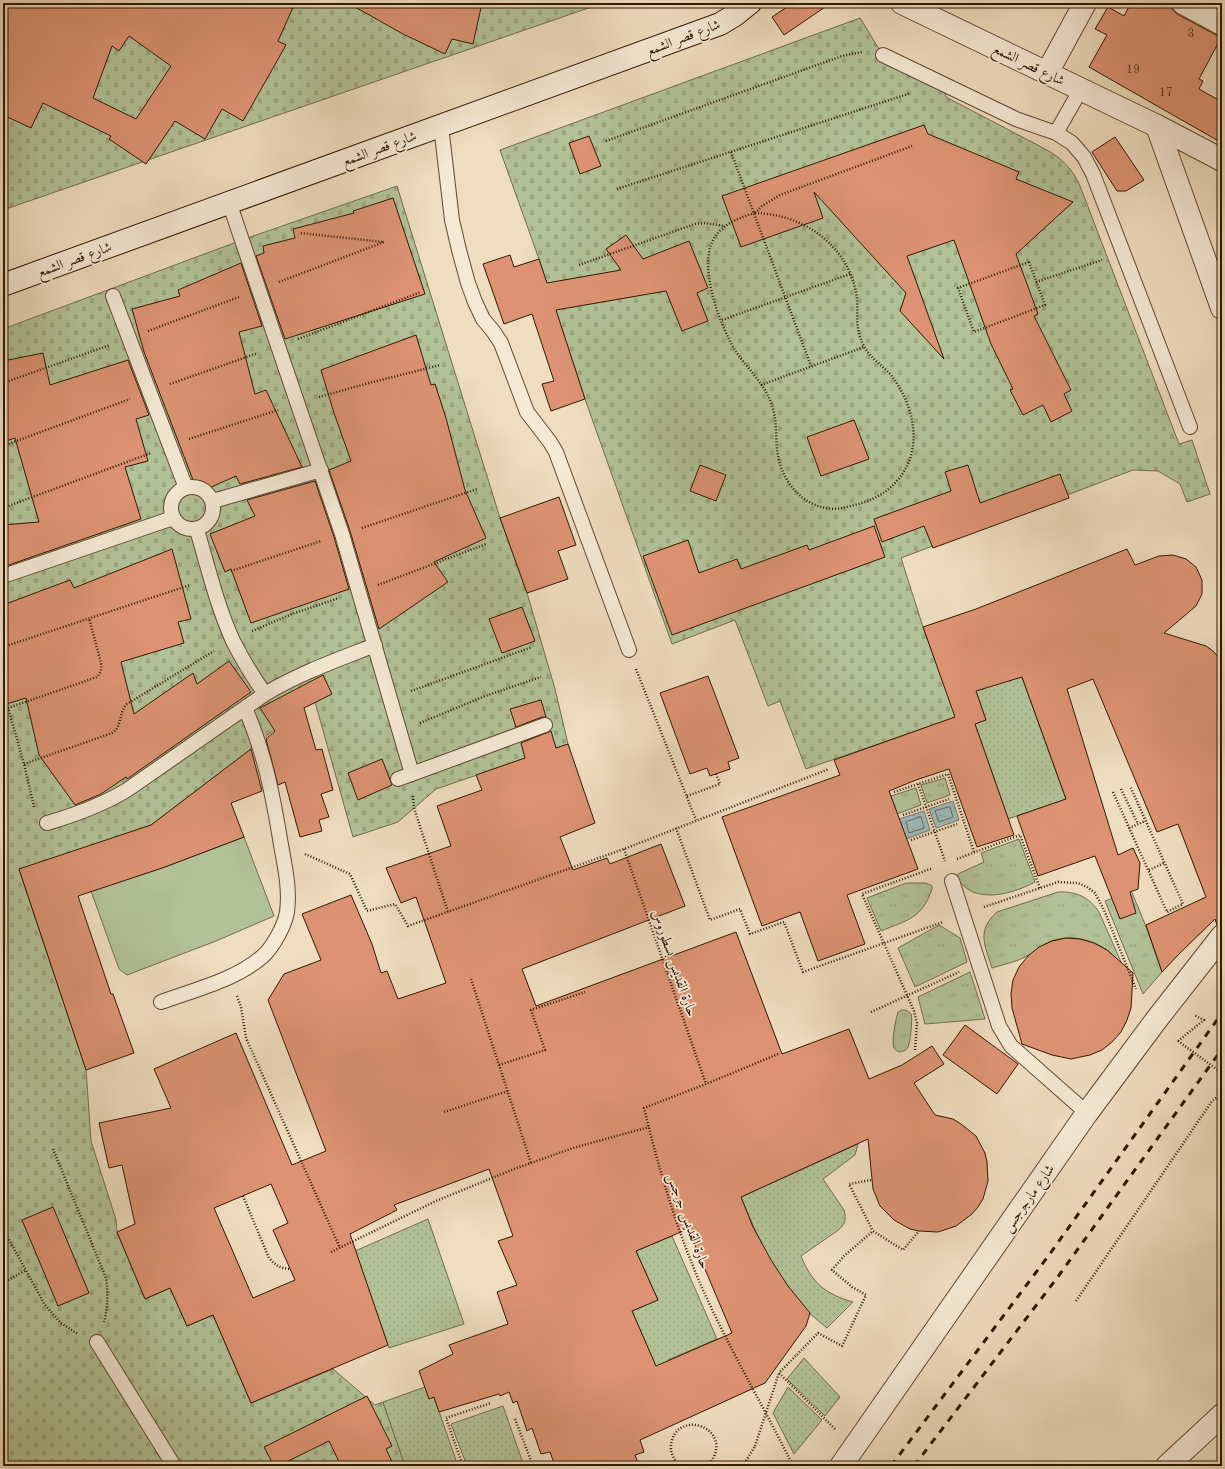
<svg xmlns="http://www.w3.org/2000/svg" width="1225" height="1469" font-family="'Old Standard TT',Amiri,serif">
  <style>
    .grass { fill: url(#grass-tufts); stroke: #726c4c }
    .cemetery { fill: url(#cemetery-stones); stroke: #726c4c }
    .park { fill: url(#park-dots); stroke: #726c4c }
    .pitch { fill: #b2c297; stroke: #726c4c }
    .water { fill: url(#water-ripples); stroke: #727970 }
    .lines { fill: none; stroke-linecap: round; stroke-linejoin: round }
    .shore { stroke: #67685e; stroke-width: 1 }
    .building { fill: #dd9373; stroke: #311700; fill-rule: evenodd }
    .service-casing { stroke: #604830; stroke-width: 16 }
    .minor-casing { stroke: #604830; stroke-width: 24 }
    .secondary-casing { stroke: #311700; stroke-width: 24 }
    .path { stroke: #311700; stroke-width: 2.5; stroke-dasharray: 1 2; stroke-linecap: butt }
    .service { stroke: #f5e9d5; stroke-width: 14 }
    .minor { stroke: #f5e9d5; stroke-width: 22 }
    .secondary { stroke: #f5e9d5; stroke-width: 22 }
    .rail { stroke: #311700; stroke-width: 3; stroke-dasharray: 7 7; stroke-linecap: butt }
    .path-bridge { stroke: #311700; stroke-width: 2.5; stroke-dasharray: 1 2; stroke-linecap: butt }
    .labels { text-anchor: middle; stroke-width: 3.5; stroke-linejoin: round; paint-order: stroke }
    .number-label { font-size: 12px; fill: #5c361d }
    .street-label { font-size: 14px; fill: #311700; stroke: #f5e9d5 }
  </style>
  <defs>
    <pattern id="grass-tufts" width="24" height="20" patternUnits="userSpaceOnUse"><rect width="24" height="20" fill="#b2c297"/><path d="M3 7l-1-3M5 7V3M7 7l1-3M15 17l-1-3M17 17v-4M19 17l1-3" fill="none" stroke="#9aa680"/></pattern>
    <pattern id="cemetery-stones" width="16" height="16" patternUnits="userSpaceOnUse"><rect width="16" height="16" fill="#b2c297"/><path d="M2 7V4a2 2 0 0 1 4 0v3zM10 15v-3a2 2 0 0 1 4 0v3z" fill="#9aa680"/></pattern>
    <pattern id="park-dots" width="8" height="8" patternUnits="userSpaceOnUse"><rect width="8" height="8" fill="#b2c297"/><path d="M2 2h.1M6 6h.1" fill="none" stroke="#9aa680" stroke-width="1.8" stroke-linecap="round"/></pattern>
    <pattern id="water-ripples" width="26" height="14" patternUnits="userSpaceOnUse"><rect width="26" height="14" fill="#9dbabb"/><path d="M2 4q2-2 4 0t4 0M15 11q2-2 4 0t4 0" fill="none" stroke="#889f9f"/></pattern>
  </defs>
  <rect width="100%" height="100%" fill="#efddbf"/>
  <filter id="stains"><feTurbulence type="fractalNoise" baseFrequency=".005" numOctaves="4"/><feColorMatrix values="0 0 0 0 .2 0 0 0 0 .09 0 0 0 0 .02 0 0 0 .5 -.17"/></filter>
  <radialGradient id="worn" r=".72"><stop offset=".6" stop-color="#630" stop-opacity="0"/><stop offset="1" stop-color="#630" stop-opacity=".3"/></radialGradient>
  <!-- grass -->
  <path class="grass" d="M945 778 950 795 927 803 921 785Z
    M916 788 921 805 897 814 891 796Z
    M1019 839 1035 882C1013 894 972 906 957 877L958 874 984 862 981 853Z
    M1120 864 1145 924 1162 972 1143 994 1105 901 1124 894Z
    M906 883H926L932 886V889C922 919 907 920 881 931L867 898Z
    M1058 892C1076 891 1089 897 1099 912L1125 971C1122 967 1120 962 1116 958 1100 941 1074 933 1051 941 1041 945 1036 952 1027 956 1017 962 1004 964 992 968 985 945 976 931 997 912Z
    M939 925 960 938 967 962 915 987 898 948Z
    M970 972 985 1019 925 1024 918 997Z
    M902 1010C906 1010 909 1011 911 1014 913 1018 910 1044 908 1047 906 1051 903 1051 899 1052 898 1051 895 1050 894 1048 891 1043 896 1018 898 1012Z"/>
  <!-- cemetery -->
  <path class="cemetery" d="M3 3H603L3 210Z
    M860 18 887 62 943 87 946 97 1047 150C1063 159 1073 170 1080 186L1179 444 1192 440 1210 494 1187 502 1180 484 1158 471 1133 470 901 558 923 627 956 717 806 769 780 701 768 706 735 620 672 644 585 399 539 259 500 150Z
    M397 186 500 518 527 593 555 689 568 744 436 789 398 822 353 837 315 702 290 715 259 743 151 825 19 870 86 1069 91 1141 116 1220 117 1232 145 1299 170 1288 187 1326 213 1315 251 1403 333 1369 375 1405 383 1402 405 1466H3V329L242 240Z"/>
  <!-- park -->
  <path class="park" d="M1008 639 1066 799 1008 819 975 724 986 720 976 691 984 689Z
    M858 1144 855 1155 823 1179 844 1210C847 1219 845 1225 837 1231L801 1256C812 1283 825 1294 853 1302L827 1328C821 1323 814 1317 808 1312 778 1281 757 1237 741 1197Z
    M428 1219 464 1324 389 1348 355 1251Z
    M672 1236 717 1339 668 1360 680 1387 657 1369 632 1311 658 1300 636 1251Z
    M804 1358 840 1397 825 1416 787 1379Z
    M425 1387 429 1399 434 1397 458 1466H405L383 1402Z
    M788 1387 822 1420 794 1454 773 1413Z
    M503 1406 524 1466H467L451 1424Z"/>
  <!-- pitch -->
  <path class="pitch" d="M244 837 274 916 216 941 127 975 119 969 91 891 165 867Z"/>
  <!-- water -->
  <path class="water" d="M953 801 959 820 936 828 929 809Z
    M924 811 930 830 906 839 899 819Z"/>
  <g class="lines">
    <!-- shore -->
    <path class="shore" d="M950 807 953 817 939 822 935 811Z
      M921 817 924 828 909 833 906 822Z"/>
  </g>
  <!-- building -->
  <path class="building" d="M3 3H295L278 41 286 45 243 121 222 109 205 139 175 121 146 164 109 139 111 136 43 103 31 128 3 115ZM129 36 171 66 136 119 93 98 112 46 119 51Z
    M348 3H482L473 44 452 39 445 54 403 34Z
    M793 3H831L784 35 772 17Z
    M1131 3H1171L1172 9 1177 14 1216 35 1222 36 1199 79 1203 81 1199 89 1222 102V143L1089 67 1107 35 1095 29 1108 7 1124 16Z
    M924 125 928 134 1019 172 1016 179 1073 202 1016 254 1038 314 1034 316 1071 390 1064 394 1072 411 1051 422 1043 405 1023 415 1010 390 1013 389 991 344 954 240 907 256 944 359 900 311 906 293 814 192 823 218 741 247 722 196Z
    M589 136 601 166 580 174 569 143Z
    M1115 137 1144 180 1126 191H1117L1092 152Z
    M393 198 425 294 285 339 256 256 264 253 263 246 295 238 293 229 354 213 353 211Z
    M626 235 643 259 689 241 708 288 697 293 708 321 682 331 666 291 556 310 585 399 551 411 542 384 554 381 532 314 504 324 483 264 510 255 514 267 539 259 547 283 621 270 606 249Z
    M241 263 262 326 239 332 255 394 266 390 302 467 240 484 236 476 198 493 144 352 132 309 180 296 178 290Z
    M416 335 431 385 435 384 446 418 465 490 486 538 434 562 448 582 379 629 350 531 329 470 351 461 334 413 321 370Z
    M43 353 50 385 128 360 149 415 136 419 148 461 125 467 141 519 3 567V525L39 522 15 438 3 442V361Z
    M854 420 869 459 821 476 807 437Z
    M700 465 726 475 716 501 690 491Z
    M968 465 980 503 1060 474 1069 498 933 548 924 526 882 542 874 519 951 491 945 472Z
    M315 481 334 537 349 589 251 623 231 569 225 572 210 534 255 516 247 500Z
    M559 497 576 545 558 551 568 579 527 593 500 518Z
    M874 526 885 557 672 635 643 556 688 540 699 573 737 559 741 569 807 545 809 550Z
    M172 549 191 619 178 622 184 643 121 662 134 714 193 673 197 684 229 661 251 692 127 779 126 777 101 794 75 805 39 755 26 698 3 705V605L70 580 74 588Z
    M1127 549 1135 565 1159 556 1173 555 1186 559 1196 567 1202 580V594L1196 606 1164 633 1206 646 1213 651 1218 657 1222 667V924L1217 925 1215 919 1180 953 1162 972 1146 925 1206 897 1178 824 1157 832 1093 679 1067 689 1118 855 1133 848 1140 863 1138 889 1130 892 1136 913 1120 919 1095 856 1038 876 1017 816 1066 799 1022 677 976 691 986 720 975 724 1014 835 977 847 949 769 916 780 889 791 918 869 847 895 865 944 818 961 800 912 762 926 722 817 840 775 834 760 955 717 923 627 976 609Z
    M522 607 535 641 502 653 489 619Z
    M323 675 332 694 304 708 316 750 322 749 333 790 321 794 329 817 319 820 322 831 300 837 285 782 278 785 266 739 275 731 260 708Z
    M708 676 739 758 728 762 730 769 710 776 707 768 690 774 660 693Z
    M541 700 546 717H542L516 727 510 709Z
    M551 731 556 748 568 744 595 823 560 837 573 870 607 858 610 864 661 844 685 906 522 969 536 1006 736 932 782 1054 849 1029 869 1079 902 1065 932 1046 944 1064 914 1083 935 1115 953 1119 961 1124 976 1136 985 1153 987 1162 988 1181 983 1199 978 1207 972 1214 956 1226 938 1232 919 1231 910 1229 894 1220 880 1206 873 1189 868 1139 741 1197 753 1227 771 1260 788 1286 810 1313 806 1326 765 1383 640 1440 644 1452 635 1455 639 1466H555L550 1452 541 1454 532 1428 527 1431 517 1401 513 1403 509 1392 500 1396 499 1394 439 1412 434 1397 429 1399 419 1371 453 1354 449 1345 508 1324 497 1292 517 1285 498 1241 513 1236 489 1169 394 1205 397 1210 350 1234 388 1345 251 1403 213 1315 187 1326 170 1288 145 1299 117 1232 135 1224 122 1165 109 1168 99 1123 171 1108 154 1069 236 1033 292 1165 326 1151 268 1000 284 974 321 960 302 914 351 895 372 944 381 973 387 971 398 999 446 983 416 897 401 903 386 868 451 846 437 806 482 790 476 775 525 758 521 743ZM271 1184 288 1223 273 1230 295 1280 253 1298 214 1208ZM688 1229 732 1333 656 1366 632 1311 658 1300 636 1251Z
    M251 749 262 791 231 803 244 837 165 867 78 896 111 994H113L134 1053 86 1070 19 869 151 825Z
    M382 759 392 785 358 800 348 773Z
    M1066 938 1080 939 1094 943 1107 950 1133 973 1131 1008 1127 1020 1121 1032 1112 1042 1102 1050 1090 1055 1071 1059 1052 1055 1022 1044 1012 1008 1011 994 1013 980 1019 967 1028 956 1039 947 1052 941Z
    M965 1025 1018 1064 997 1094 943 1055Z
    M53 1207 89 1293 58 1306 22 1220Z
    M367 1396 392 1446 386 1449 394 1466H341L329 1441 278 1466H274L264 1447Z"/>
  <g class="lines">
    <defs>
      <path id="service" d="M883 55 1016 119 1056 133 1072 143 1084 157 1093 174 1190 427
        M441 126 452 220 459 250 468 283 475 302 483 319 493 331 501 343 527 412 550 442 556 452 629 650
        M1056 133 1081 89
        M229 202 342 534 412 774
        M113 296 186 488
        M171 508a21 21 0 1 1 42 0a21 21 0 1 1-42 0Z
        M213 501 321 470
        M197 530C208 567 217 606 233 641 242 659 253 677 265 694
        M3 576 173 518
        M398 779 545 725
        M47 823C75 815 102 805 127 790L265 694C300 673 337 660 375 645
        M952 881 999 1026 1011 1046 1087 1113
        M161 1002C194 990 236 980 263 956 273 947 285 925 287 912 290 889 285 867 281 845 273 796 265 754 245 708
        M97 1342 174 1466"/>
      <path id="minor" d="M902 3 1157 126 1222 160
        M1183 3 1222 24
        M1047 73 1085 3
        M1157 126 1222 308
        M841 1466 1087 1113 1157 1019 1222 936
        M1167 1466 1222 1415"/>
      <path id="secondary" d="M3 285 720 24 735 15 750 3"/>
    </defs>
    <!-- service casing -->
    <use href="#service" class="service-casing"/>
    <!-- minor casing -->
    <use href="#minor" class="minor-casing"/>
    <!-- secondary casing -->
    <use href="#secondary" class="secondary-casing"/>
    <!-- path -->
    <path class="path" d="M606 141 842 56 862 52
      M731 152 811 366
      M617 189 911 93
      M755 213C801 214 844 242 855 288 861 309 852 324 864 346 870 358 882 365 891 375 915 406 925 452 895 483 881 498 862 504 842 508 813 513 788 491 780 464 773 441 780 421 769 398 762 381 745 366 735 350 719 324 695 260 717 234 727 222 741 217 755 213Z
      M755 213 762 206 780 195 912 146
      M1029 262 1045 305 974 332 958 288Z
      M579 265 695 224 705 223 725 226
      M279 282 384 242 300 233
      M1036 282 1102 260
      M722 320 850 274
      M148 331 239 297
      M298 339 421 292
      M3 383 110 345
      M170 384 258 353
      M761 385 864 347
      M319 397 369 383 440 365
      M189 439 278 410
      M3 446 130 399
      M3 508 151 453
      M362 528 477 489
      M231 571 321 541
      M378 585 486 544
      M252 631 292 614 339 598
      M3 647 190 585
      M636 669 696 820
      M3 690 24 764 34 807
      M411 691 532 647
      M8 708 97 677C101 672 102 669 101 663L89 618
      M420 723 485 696 541 677
      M24 764 112 733C123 726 118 713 127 704L214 651
      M918 784 945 861
      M1121 789 1138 824
      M894 792 948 774 974 852
      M1113 792 1167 912 1183 904 1130 786
      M413 796 414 808 448 912
      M687 796 720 784 716 774
      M903 815 949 799
      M676 828 710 920 740 909 750 934 784 922 803 972 943 922
      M1129 828 1145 821
      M911 840 957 824
      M624 849 706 1084
      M305 854 350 874 367 911 395 904 408 926 624 849 829 769
      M957 859 1020 835 1040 888
      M1149 870 1164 863
      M984 907 1058 882 1078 883 1087 887 1095 893 1104 910 1136 989
      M471 979 531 1163
      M237 996 241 1007 246 1038 340 1248
      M871 1012 959 972
      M3 1039 8 1049 3 1051
      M1178 1041 1204 1020 1194 1015
      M915 1050 917 1023 914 1011 862 894 933 868
      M778 1054 706 1084 644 1108C659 1170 677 1231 703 1290 730 1350 764 1407 793 1466
      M499 1065 545 1050 531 1010 585 992
      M444 1112 508 1091
      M53 1149 106 1278C108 1293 108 1307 104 1322
      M871 1180 849 1184 873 1231
      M243 1196 269 1258C276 1266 280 1268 290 1269
      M3 1229 45 1305 61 1323 78 1334
      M331 1252 436 1201 514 1169 573 1148 649 1127
      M3 1283 26 1270
      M1076 1301 1212 1101 1222 1094
      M515 1419 533 1466
      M835 1429 779 1373 818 1333 842 1346 845 1340 866 1295 852 1287 832 1270 844 1256 873 1231 903 1250 919 1231
      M463 1466 446 1418 491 1403
      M682 1466C675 1462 670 1454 671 1445 675 1411 725 1424 715 1454 713 1459 710 1464 706 1466
      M743 1466 755 1446"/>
    <!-- service -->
    <use href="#service" class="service"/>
    <!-- minor -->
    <use href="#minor" class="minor"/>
    <!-- secondary -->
    <use href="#secondary" class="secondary"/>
    <!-- rail -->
    <path class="rail" d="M891 1466 1049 1255 1222 1013
      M914 1466 1057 1278 1222 1049"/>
    <!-- path-bridge -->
    <path class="path-bridge" d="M1178 1041 1222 1073
      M755 1446 779 1373"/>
  </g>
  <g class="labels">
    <!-- number labels -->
    <g class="number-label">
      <text x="1191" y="37">3</text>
      <text x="1133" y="73">19</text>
      <text x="1166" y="96">17</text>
    </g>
    <!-- street labels -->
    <g class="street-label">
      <text transform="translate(683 37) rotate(-21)" y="5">شارع قصر الشمع</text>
      <text transform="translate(1029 64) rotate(26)" y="5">شارع قصر الشمع</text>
      <text transform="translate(379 148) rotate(-20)" y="5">شارع قصر الشمع</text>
      <text transform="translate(74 259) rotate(-20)" y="5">شارع قصر الشمع</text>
      <text transform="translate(675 963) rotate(71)" y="5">حارة القديس بسطوروس</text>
      <text transform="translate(1028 1198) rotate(-55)" y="5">شارع مارجرجس</text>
      <text transform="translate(689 1221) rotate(70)" y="5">حارة القديس جرجس</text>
    </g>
  </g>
  <!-- margin -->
  <rect width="1225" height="1469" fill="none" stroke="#efddbf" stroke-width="16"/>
  <rect x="4" y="4" width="1217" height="1461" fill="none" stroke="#311700" stroke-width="2"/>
  <rect x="8" y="8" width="1209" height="1453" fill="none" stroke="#311700"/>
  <rect width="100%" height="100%" filter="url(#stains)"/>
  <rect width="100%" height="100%" fill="url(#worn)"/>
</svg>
